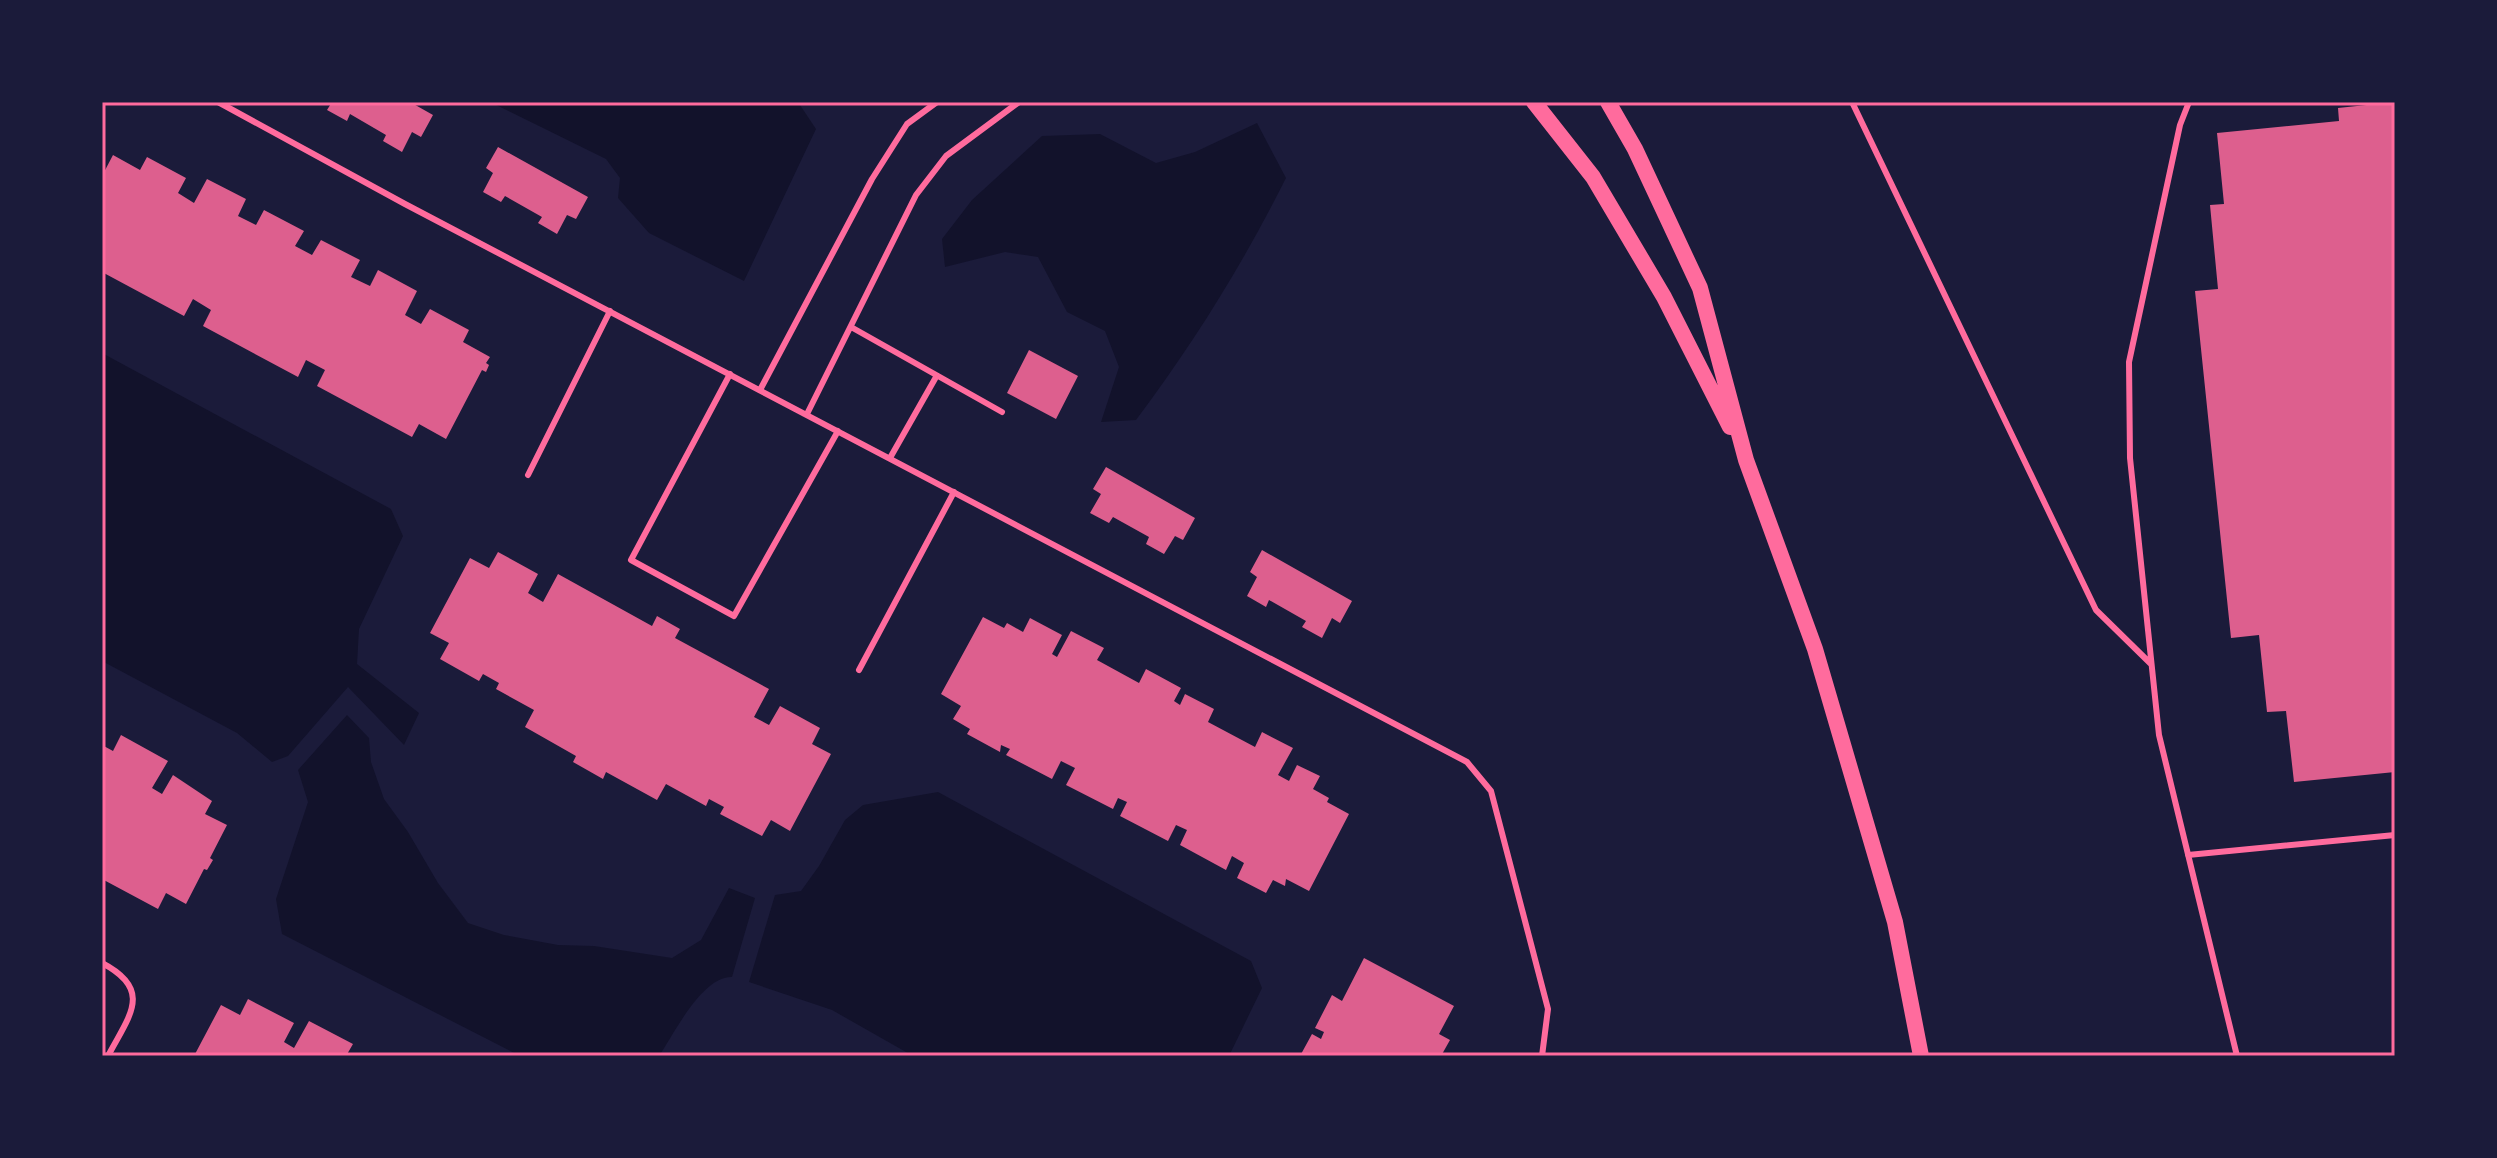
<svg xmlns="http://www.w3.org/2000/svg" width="2497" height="1158" font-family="'Golos Text',sans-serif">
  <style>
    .water { fill: #12122b }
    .building { fill: #dd5f8e }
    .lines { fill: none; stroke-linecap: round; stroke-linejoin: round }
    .service { stroke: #ff6b9d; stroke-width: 6 }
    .secondary { stroke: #ff6b9d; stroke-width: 16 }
    .neatline { fill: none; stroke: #ff6b9d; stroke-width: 3 }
  </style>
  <rect width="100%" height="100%" fill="#1b1b3a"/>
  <!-- water -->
  <path class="water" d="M490 102H798L816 129 744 281 649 233 618 198 620 178 606 159Z
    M1257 123 1286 178C1243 264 1193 344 1136 420L1101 422 1119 367 1105 331 1067 312 1038 257 1005 252 945 267 942 239 972 200 1042 136 1100 134 1156 163 1195 152Z
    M102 353 391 509 403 536 359 629 357 664 419 713 404 745 348 687 288 756 272 762 237 733 102 661Z
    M347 715 369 738 371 762 384 799 408 832 438 883 468 923 504 935 558 945 594 946 672 958 701 940 729 888 755 898 732 977C702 976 674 1034 659 1056H520L282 934 276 899 308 802 298 770Z
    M938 792 1251 961 1262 988 1229 1056H913L832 1010 749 982 775 895 801 891 819 866 845 820 863 805Z"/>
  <!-- building -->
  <path class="building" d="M332 102H410L433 115 421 137 412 132 402 152 383 141 386 135 350 114 347 121 327 110Z
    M2395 102V772L2294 782 2286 711 2267 712 2259 635 2231 638 2195 291 2218 289 2210 205 2224 204 2217 133 2339 121 2338 108Z
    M498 147 588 197 576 219 567 215 557 234 538 223 542 217 505 196 501 202 483 192 493 173 486 168Z
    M113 155 140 170 147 157 186 178 178 193 194 203 207 179 246 199 238 216 256 225 264 210 304 231 295 246 312 255 321 240 360 260 351 277 370 286 378 270 417 291 405 315 421 324 430 309 469 330 463 342 490 357 486 363 489 365 486 372 482 370 446 439 419 424 412 437 317 386 325 370 306 360 298 377 203 326 211 310 193 299 184 316 102 272V176Z
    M1029 350 1078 376 1056 419 1007 393Z
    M1106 467 1195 518 1183 540 1175 536 1164 554 1146 544 1149 537 1113 517 1109 523 1090 513 1101 494 1093 489Z
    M1262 550 1352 601 1340 623 1332 618 1322 638 1302 627 1306 621 1269 600 1266 607 1247 596 1257 577 1250 572Z
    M498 552 538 574 528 593 543 602 558 574 652 626 657 616 680 629 675 638 769 689 754 717 769 725 780 706 820 728 812 744 831 754 790 831 771 820 762 836 720 814 724 807 709 799 706 806 666 784 657 800 606 772 603 779 573 762 576 756 525 727 534 710 496 689 499 683 483 674 479 681 440 659 449 643 430 633 470 558 489 568Z
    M983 617 1004 628 1007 623 1023 632 1030 618 1062 635 1052 654 1057 657 1071 631 1104 648 1097 660 1139 683 1146 669 1181 688 1174 701 1180 705 1185 694 1214 709 1208 722 1255 747 1262 732 1293 748 1278 775 1289 781 1297 765 1320 776 1313 789 1329 798 1327 802 1349 814 1309 891 1286 879 1285 886 1273 880 1266 893 1237 878 1244 863 1232 856 1226 870 1180 845 1187 830 1176 825 1168 841 1120 816 1127 802 1118 798 1113 809 1066 785 1075 768 1061 761 1052 779 1006 755 1010 749 1001 745 1000 752 967 734 970 729 953 719 961 706 941 694Z
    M121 735 168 761 152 788 162 794 173 775 212 801 205 814 227 825 210 858 213 860 207 870 204 869 186 904 166 893 158 909 102 879V745L113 751Z
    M1364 958 1454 1006 1439 1034 1450 1040 1441 1056H1300L1312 1034 1321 1039 1324 1032 1315 1028 1332 995 1342 1001Z
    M248 999 294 1023 284 1042 294 1048 309 1021 353 1044 346 1056H194L221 1005 240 1015Z"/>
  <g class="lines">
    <!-- service -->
    <path class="service" d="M218 102 405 204 1467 762 1491 791 1548 1009 1542 1056
      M1852 102 2096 610 2151 664
      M2189 102 2180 125 2129 362 2130 458 2159 735 2237 1056
      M851 327 1002 412
      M730 374 631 560 734 616 838 431
      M760 390 872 179 907 124 937 102
      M807 414 916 195 946 156 1019 102
      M890 458 936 377
      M528 475 610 311
      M859 670 954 492
      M2188 855 2395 835
      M102 963C154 990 129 1016 108 1056"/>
    <!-- secondary -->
    <path class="secondary" d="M1534 102 1593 177 1664 297 1730 427
      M1608 102 1635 149 1700 288 1746 460 1815 649 1895 922 1921 1056"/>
  </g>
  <!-- border -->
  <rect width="2497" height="1158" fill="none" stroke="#1b1b3a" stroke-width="208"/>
  <rect x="104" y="104" width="2289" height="950" class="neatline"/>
</svg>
